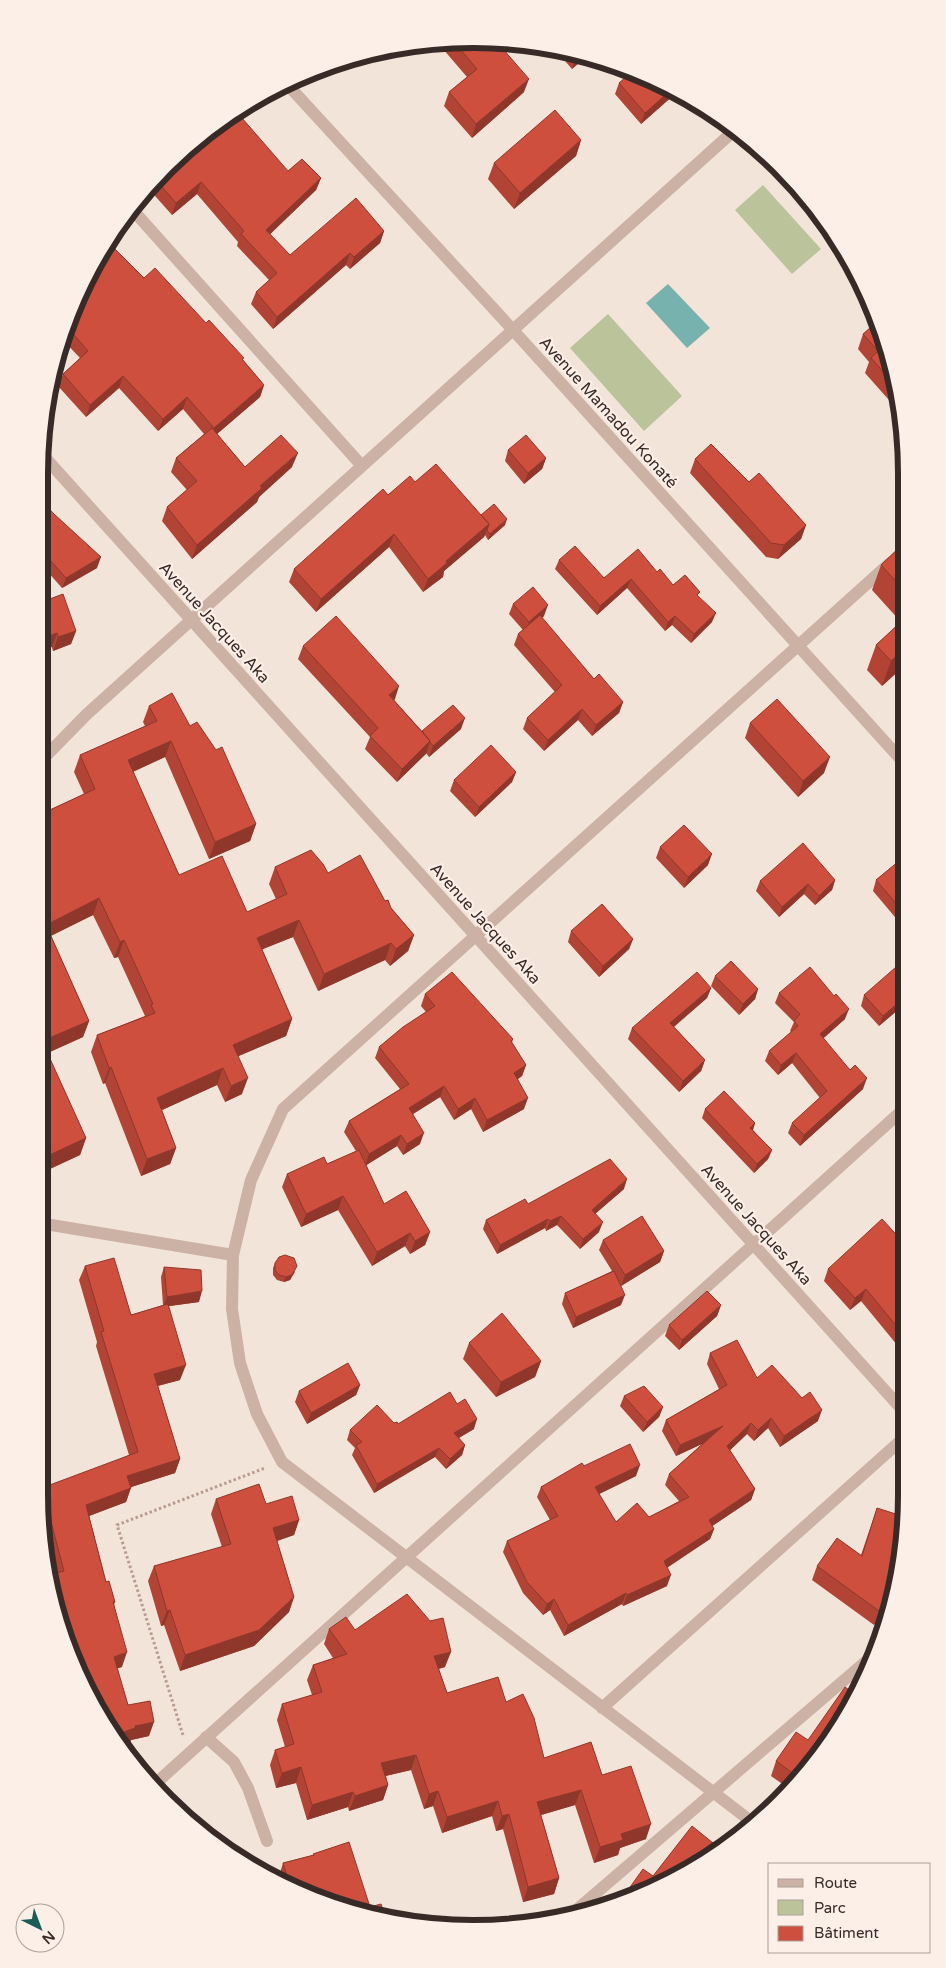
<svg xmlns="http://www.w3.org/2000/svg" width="946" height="1968" font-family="'Varela Round',sans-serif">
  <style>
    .green { fill: #bac399 }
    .water { fill: #77b2ae }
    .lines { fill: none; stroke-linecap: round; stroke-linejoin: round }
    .path { stroke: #b89c8f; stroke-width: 3; stroke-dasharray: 2.5 2.5; stroke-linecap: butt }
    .minor { stroke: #ccb2a5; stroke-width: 12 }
    .wall { fill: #b14434 }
    .shaded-wall { fill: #90372b }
    .building { fill: #ce4f3d; stroke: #90372b }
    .labels { text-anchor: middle; stroke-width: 4.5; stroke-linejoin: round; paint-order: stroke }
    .street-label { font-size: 16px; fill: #372a27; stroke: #fbefe7 }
    .rim { fill: none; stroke: #372a27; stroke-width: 6 }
  </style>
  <rect width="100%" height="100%" fill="#f3e4da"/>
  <!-- green -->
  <path class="green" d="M763 185 821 249 792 274 735 210Z
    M608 314 682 396 644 431 570 348Z"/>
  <!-- water -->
  <path class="water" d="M668 284 710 328 687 348 646 303Z"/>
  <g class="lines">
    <!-- path -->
    <path class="path" d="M183 1735 117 1525 265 1468"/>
    <!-- minor -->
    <path class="minor" d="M286 83 513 330 905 764
      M131 208 362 466
      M41 453 907 1415
      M39 763 87 714 737 128
      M39 1223 233 1255
      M602 1708 907 1435
      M206 1737 234 1762 248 1788 267 1841
      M155 1784 906 1107
      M752 1822 282 1462 257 1414 240 1363 232 1309 233 1255 251 1180 283 1109 890 563
      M574 1912 877 1652"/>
  </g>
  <!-- wall -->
  <path class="wall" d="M473 39 524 92 472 138 444 106 449 92 467 77 437 42Z
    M553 47H558L587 56 572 69Z
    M619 83 676 93 641 124 615 94Z
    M581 140 576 156 514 209 488 179 494 163Z
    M166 166 288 171 321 178 316 190 270 234 290 255 384 231 380 243 350 269 346 265 273 329 251 304 256 292 269 280 237 246 238 242 197 194 172 215 148 188Z
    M144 278 206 323 243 360 264 385 260 397 217 434 245 467H292L259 497 257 502 192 559 162 521 167 507 187 490 171 472 176 458 204 434 183 409 158 431 119 388 86 417 58 386 63 374 80 358 62 339 72 307Z
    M878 321 904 417 865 373 869 362 858 349 863 334Z
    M508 450 546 458 542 469 524 484 505 461Z
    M695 459 749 482 806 525 801 539 778 559 766 557 690 473Z
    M415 482 481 515 505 525 488 540 485 535 484 537 444 571 443 577 423 592 389 547 316 612 289 582 294 569 388 495Z
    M39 498 54 514 97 568 62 588 39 562Z
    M904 543V666L882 686 867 670 876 645 901 622 872 590 881 565Z
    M559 560 604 578 657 572 673 585 698 596 712 622 691 643 672 625 665 631 627 588 597 615 555 569Z
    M39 603 76 631 71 644 53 651Z
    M513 604 544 616 542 618 594 679 623 702 619 713 592 736 578 720 544 751 523 729 527 718 555 692 514 645 518 634 523 630 509 614Z
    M303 646 395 699 394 700 422 731 461 729 429 757 426 753 397 782 365 749 370 737 298 659Z
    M149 706 190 726 256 824 250 841 209 859 165 757 133 772 179 875 247 912 276 899 269 884 275 867 328 873 385 901 414 935 408 951 390 966 385 960 318 991 293 937 262 949 292 1019 286 1036 238 1056 242 1094 225 1102 217 1085 162 1110 176 1148 170 1164 141 1176 105 1083 103 1084 91 1052 97 1035 145 1016 118 957 114 958 93 915 51 936 89 1021 83 1037 47 1053 86 1138 80 1155 39 1174V815L84 794 74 772 80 755 145 726 143 722Z
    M750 723 824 773 798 797 745 738Z
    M516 772 512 782 475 817 450 791 454 780Z
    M660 847 708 865 684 888 656 858Z
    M905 856V929L873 891 876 880Z
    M835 880 832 890 815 905 804 894 779 917 756 891 760 881Z
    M571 931 633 939 629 949 599 977 568 942Z
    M715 976 758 989 755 999 739 1015 711 986Z
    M905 978 906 1003 879 1026 861 1006 864 995Z
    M711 988 707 998 674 1027 705 1060 701 1071 679 1092 628 1039 632 1028Z
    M779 993 845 1019 823 1038 863 1089 800 1146 788 1133 792 1123 820 1098 792 1063 778 1075 765 1061 769 1051 791 1032 790 1031 794 1022 775 1003Z
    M425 994 513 1039 512 1043 526 1065 522 1076 518 1079 524 1109 483 1132 471 1109 454 1120 440 1097 413 1114 420 1144 403 1155 397 1146 366 1165 384 1204 430 1232 425 1245 410 1254 405 1246 372 1266 338 1210 301 1227 282 1187 287 1174 327 1164 356 1151 344 1132 349 1121 400 1089 375 1058 379 1047 426 1012 421 1006Z
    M705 1109 755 1123 753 1130 772 1150 768 1159 754 1173 702 1118Z
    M624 1189 595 1214 599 1232 580 1249 557 1225 546 1231 545 1228 497 1254 483 1229 486 1220 528 1204Z
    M603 1240 664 1251 660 1262 621 1286V1305L573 1328 562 1304 565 1293 612 1271 599 1250Z
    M906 1241 907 1347 902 1351 861 1301 850 1310 824 1281 828 1269 904 1243Z
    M275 1263 295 1272 290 1280 284 1282 277 1280 273 1275V1268Z
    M85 1266 131 1315 163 1305 161 1277 164 1267 199 1302 169 1306 180 1380 158 1386 180 1459 175 1473 131 1487 126 1502 89 1516 106 1582 115 1602 114 1605 122 1667 117 1668 128 1705 149 1736 131 1740 130 1743 127 1744 130 1748 127 1757 62 1635 52 1574H55L45 1533 39 1495 129 1455 96 1346 97 1342 79 1280Z
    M721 1305 717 1316 679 1350 665 1336 669 1325Z
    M469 1343 541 1361 535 1377 496 1397 463 1359Z
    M710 1353 757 1378 818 1421 780 1447 768 1428 754 1441 747 1434 730 1450 755 1489 751 1500 712 1526 714 1529 710 1539 667 1568V1586L623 1606 622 1604 564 1636 550 1610 543 1615 523 1593 503 1552 507 1541 550 1520 537 1497 541 1487 584 1466 636 1476 599 1494 616 1522 649 1517 679 1501 665 1485 669 1474 702 1444 676 1456 662 1431 666 1420 719 1389 707 1364Z
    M360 1385 356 1395 307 1424 295 1402 299 1391Z
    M624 1396 663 1407 659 1417 643 1432 620 1406Z
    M394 1423 398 1424 474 1429 459 1438 465 1445 462 1455 446 1469 435 1457 374 1493 352 1455 355 1448 347 1440 350 1430Z
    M216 1499 266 1504 299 1520 294 1535 277 1541 294 1597 289 1612 254 1646 180 1671 164 1625 161 1626 148 1581 154 1566 222 1547 211 1514Z
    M877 1508 889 1604 874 1625 812 1580 817 1566 861 1555Z
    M329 1629 355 1630 445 1667 439 1669 447 1693 506 1702 544 1758 602 1775 646 1839 620 1848 618 1855 594 1863 575 1805 541 1815 559 1878 554 1894 523 1902 503 1829 496 1831 492 1816 442 1833 433 1806 424 1809 411 1770 386 1776 388 1785 383 1800 349 1811 348 1807 307 1820 296 1783 276 1788 270 1765 275 1750 285 1747 277 1720 282 1704 312 1695 307 1680 313 1665 333 1658 324 1644Z
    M834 1736 784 1798 788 1788 771 1776 776 1761 808 1740Z
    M313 1854 370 1907 307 1896 278 1881V1879L283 1863 313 1855Z"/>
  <!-- shaded-wall -->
  <path class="shaded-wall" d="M580 54 587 56 572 69 577 56Z
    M529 79 524 92 472 138 476 124Z
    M671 90 676 93 641 124 645 113Z
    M581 140 576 156 514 209 520 193Z
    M321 178 316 190 262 242 266 230Z
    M201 182 197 194 172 215 176 203Z
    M384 231 380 243 350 269 354 257Z
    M350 253 346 265 273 329 277 317Z
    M123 376 119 388 86 417 90 405Z
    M264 385 260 397 210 440 214 428Z
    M187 397 183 409 158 431 163 419Z
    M298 453 292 467 259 497 257 502 192 559 197 545 260 486Z
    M546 458 542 469 524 484 528 473Z
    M507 519 505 525 488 540 490 534Z
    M489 524 484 537 444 571 443 577 423 592 428 579 446 561Z
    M806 525 801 539 778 559 784 545Z
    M394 534 389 547 316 612 321 599Z
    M101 557 97 568 62 588 66 578Z
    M631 579 627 588 597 615 600 606Z
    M548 605 544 616 525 632 529 622Z
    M716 613 712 622 691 643 694 634Z
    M675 616 672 625 665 631 668 622Z
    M76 631 71 644 53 651 58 637Z
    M57 633 52 647 39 652V640Z
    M904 649V666L882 686 891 661Z
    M399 686 395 699 384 708 389 695Z
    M623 702 619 713 592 736 596 725Z
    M582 709 578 720 544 751 548 740Z
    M465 718 461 729 429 757 433 746Z
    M171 741 165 757 121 777 128 760Z
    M430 741 426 754 397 782 402 769Z
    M830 757 824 773 798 797 803 781Z
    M516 772 512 782 475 817 479 807Z
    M256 824 250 841 209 859 215 842Z
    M712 854 708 865 684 888 688 877Z
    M835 880 832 890 815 905 819 896Z
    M808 884 804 894 779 917 782 907Z
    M99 898 93 915 40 941 46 925Z
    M299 920 293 937 251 954 257 938Z
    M414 935 408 951 390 966 396 949Z
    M633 939 629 949 599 977 603 966Z
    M124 940 118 957 114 958 120 942Z
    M391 943 385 960 318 991 324 974Z
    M711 988 707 998 666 1033 670 1023Z
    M758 989 755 999 739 1015 743 1004Z
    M906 996V1003L879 1026 883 1016Z
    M849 1009 845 1019 816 1045 820 1034Z
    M292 1019 286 1036 227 1061 233 1045Z
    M89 1021 83 1037 39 1057 42 1041Z
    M796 1053 792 1063 778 1075 781 1065Z
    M705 1060 701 1071 679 1092 683 1081Z
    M526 1065 522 1076 510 1084 514 1073Z
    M111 1067 105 1083 103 1084 109 1068Z
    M223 1068 217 1085 151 1115 157 1098Z
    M248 1078 242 1094 225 1102 231 1086Z
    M867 1078 863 1089 800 1146 804 1135Z
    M444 1086 440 1097 405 1119 409 1108Z
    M475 1098 471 1109 454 1120 458 1109Z
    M528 1098 524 1109 483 1132 487 1120Z
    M755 1123 752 1132 750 1128Z
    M424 1133 420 1144 403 1155 407 1144Z
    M401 1135 397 1146 365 1166 369 1154Z
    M86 1138 80 1155 39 1174V1171L43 1158Z
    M176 1148 170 1164 141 1176 147 1159Z
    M772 1150 768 1159 754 1173 757 1164Z
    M627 1179 624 1189 588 1220 592 1210Z
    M343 1196 338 1210 301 1227 306 1214Z
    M561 1216 557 1225 546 1231 550 1221Z
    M548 1219 545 1228 497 1254 500 1245Z
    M603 1222 599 1232 580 1249 583 1239Z
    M430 1232 425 1245 410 1254 415 1241Z
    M410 1233 405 1246 372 1266 377 1252Z
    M664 1251 660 1262 621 1286 625 1275Z
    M297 1266 290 1280 284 1282 286 1277Z
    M866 1289 861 1301 850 1310 855 1298Z
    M202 1291 199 1302 163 1307 167 1297Z
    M625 1295 621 1305 573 1328 576 1317Z
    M721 1305 717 1316 679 1350 682 1340Z
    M907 1339V1346L902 1351Z
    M541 1361 535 1377 496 1397 501 1382Z
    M186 1365 180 1380 149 1388 154 1374Z
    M360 1385 356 1395 307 1424 311 1413Z
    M42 1386 39 1396V1387Z
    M663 1407 659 1417 643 1432 647 1422Z
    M822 1410 818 1421 780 1447 784 1436Z
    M771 1418 768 1428 754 1441 758 1430Z
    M477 1419 474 1429 450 1443 454 1433Z
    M751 1423 747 1434 723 1457 727 1446Z
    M723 1426 719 1436 676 1456 680 1445Z
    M465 1445 462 1455 446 1469 450 1459Z
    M439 1448 435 1457 374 1493 377 1484Z
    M180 1459 175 1473 122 1490 127 1476Z
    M640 1465 636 1476 591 1498 595 1487Z
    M131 1488 126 1502 81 1519 86 1505Z
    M755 1489 751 1500 705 1531 709 1520Z
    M50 1518 45 1532 43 1521Z
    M299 1520 294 1535 268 1544 273 1528Z
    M714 1529 710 1539 660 1572 664 1561Z
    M671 1575 667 1586 623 1606 627 1595Z
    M895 1589 889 1604 874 1625 879 1611Z
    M626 1593 622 1604 564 1636 568 1625Z
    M294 1597 289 1612 254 1646 180 1671 185 1655Z
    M554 1599 550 1610 543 1615 547 1604Z
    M170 1610 164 1625 161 1626 167 1611Z
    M127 1652 122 1667 109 1671 114 1657Z
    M451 1652 445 1667 429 1671 434 1656Z
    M154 1722 149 1736 131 1740 130 1743 121 1746V1733L135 1726Z
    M130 1748 127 1757 125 1752Z
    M416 1755 411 1770 376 1778 381 1763Z
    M301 1767 296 1783 276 1788 282 1773Z
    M388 1785 383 1800 349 1811 355 1796Z
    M581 1790 575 1805 531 1818 537 1802Z
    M438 1791 433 1806 424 1809 429 1794Z
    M353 1792 348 1807 307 1820 312 1805Z
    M498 1801 492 1816 442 1833 447 1817Z
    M509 1814 503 1829 496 1831 502 1816Z
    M651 1824 646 1839 620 1848 618 1855 594 1863 600 1847 621 1834Z
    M559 1878 554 1894 523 1902 528 1887Z"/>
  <!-- building -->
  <path class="building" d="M473 39 496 41 529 79 476 124 449 92 477 69 453 41Z
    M574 52 580 54 577 56Z
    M634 70 639 72 671 90 645 113 619 83Z
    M235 110 288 171 302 159 321 178 266 230 290 255 356 198 384 231 354 257 350 253 277 317 256 292 277 273 241 234 244 231 201 182 176 203 155 179 166 166Z
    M555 110 581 140 520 193 494 163Z
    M107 241 144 278 155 268 206 323 209 320 244 358 242 359 264 385 214 428 187 397 163 419 123 376 90 405 63 374 88 351 66 326 72 307Z
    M878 321 895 385 871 358 878 351 863 334Z
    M212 428 245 467 281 435 298 453 260 486 262 488 197 545 167 507 197 481 176 458Z
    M526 435 546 458 528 473 508 450Z
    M711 444 749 482 759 473 806 525 784 545 771 543 695 459Z
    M436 464 489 524 446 561 447 563 428 579 394 534 321 599 294 569 383 489 388 495 410 476 415 482Z
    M39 498 54 514 101 557 66 578 39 548Z
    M494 504 507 519 490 534 487 530 489 524 481 515Z
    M904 543V590L881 565Z
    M575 546 604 578 638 549 657 572 660 569 673 585 685 575 700 592 697 595 716 613 694 634 675 616 668 622 631 579 600 606 559 560Z
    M533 587 548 605 529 622 513 604Z
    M63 594 76 631 58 637 57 633 39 640V603Z
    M540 615 594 679 599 674 623 702 596 725 582 709 548 740 527 718 562 685 518 634Z
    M336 616 399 686 389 695 430 741 402 769 370 736 378 728 303 646Z
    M904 619V649L891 661 876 645Z
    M172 693 190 726 197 722 216 750 222 747 256 824 215 842 171 741 128 760 179 875 222 856 247 912 287 894 275 867 311 850 323 864 328 873 360 855 385 901 388 900 391 908 414 935 396 949 391 943 324 974 299 920 257 938 292 1019 233 1045 248 1078 231 1086 223 1068 157 1098 176 1148 147 1159 111 1067 109 1068 97 1035 155 1013 151 1005 153 1004 124 940 120 942 99 898 46 925 89 1021 42 1041 86 1138 43 1158 39 1148V815L95 789 80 755 157 721 149 706Z
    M777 699 830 757 803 781 750 723Z
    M453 705 465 718 433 746 430 742V741L422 731Z
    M491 745 516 772 479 807 454 780Z
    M684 825 712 854 688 877 660 847Z
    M803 843 835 880 819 896 808 884 782 907 760 881Z
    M905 856V914L876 880Z
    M602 904 633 939 603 966 571 931Z
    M731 961 758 989 743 1004 715 976Z
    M810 967 834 996 836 994 849 1009 820 1034 850 1070 855 1065 867 1078 804 1135 792 1123 827 1091 796 1053 781 1065 769 1051 798 1026 794 1021 800 1014 779 993Z
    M896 967 905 978 906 996 883 1016 864 995Z
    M452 972 513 1039 511 1041 526 1065 514 1073 528 1098 487 1120 475 1098 458 1109 444 1086 409 1108 424 1133 407 1144 401 1135 369 1154 349 1121 409 1084 379 1047 403 1027 435 1006 425 994Z
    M697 972 711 988 670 1023 705 1060 683 1081 632 1028Z
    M724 1091 755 1123 750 1128 772 1150 757 1164 705 1109Z
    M359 1150 384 1204 406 1191 430 1232 415 1241 410 1233 377 1252 343 1196 306 1214 287 1174 324 1157 327 1164Z
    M610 1159 627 1179 592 1210 603 1222 583 1239 561 1216 550 1221 548 1219 500 1245 486 1220 525 1199 528 1204Z
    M642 1216 664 1251 625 1275 603 1240Z
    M882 1219 904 1243 906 1241 907 1339 866 1289 855 1298 828 1269Z
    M285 1255 294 1258 297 1266 292 1275 286 1277 279 1275 275 1270V1263L279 1257Z
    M114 1258 131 1315 168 1304 186 1365 154 1374 180 1459 127 1476 131 1488 86 1505 106 1582 109 1581 115 1602H113L127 1652 114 1657 128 1705 150 1701 154 1722 135 1726V1728L121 1733 130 1748 125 1752 63 1637 61 1627 52 1574 64 1571 50 1518 43 1521 39 1495V1489L138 1452 101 1332 104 1331 85 1266Z
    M164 1267 201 1270 202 1291 167 1297Z
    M614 1271 625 1295 576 1317 565 1293Z
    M707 1291 721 1305 682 1340 669 1325Z
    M502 1313 541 1361 501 1382 469 1343Z
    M737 1340 757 1378 772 1365 802 1398 810 1392 822 1410 784 1436 771 1418 758 1430 751 1423 727 1446 755 1489 709 1520 714 1529 664 1561 671 1575 627 1595 626 1593 568 1625 554 1599 547 1604 527 1582 507 1541 558 1516 541 1487 582 1463 584 1466 630 1444 640 1465 595 1487 616 1522 637 1503 649 1517 689 1497 669 1474 723 1426 680 1445 666 1420 727 1385 710 1353Z
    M348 1363 360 1385 311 1413 299 1391Z
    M39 1374 42 1386 39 1387Z
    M644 1386 663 1407 647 1422 624 1396Z
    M450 1392 457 1404 465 1399 477 1419 454 1433 465 1445 450 1459 439 1448 377 1484 356 1445 362 1442 350 1430 377 1405 394 1423 397 1422 398 1424Z
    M259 1484 266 1504 292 1496 299 1520 273 1528 294 1597 259 1630 185 1655 170 1610 167 1611 154 1566 231 1544 216 1499Z
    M877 1508 905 1517 900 1573 895 1589 879 1611 817 1566 837 1538 862 1556Z
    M407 1594 430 1621 443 1618 451 1652 434 1656 447 1693 498 1677 506 1702 523 1694 534 1718 544 1758 591 1742 602 1775 631 1766 651 1824 621 1834 623 1840 600 1847 581 1790 537 1802 559 1878 528 1887 509 1814 502 1816 498 1801 447 1817 438 1791 429 1794 416 1755 381 1763 388 1785 355 1796 353 1792 312 1805 301 1767 282 1773 275 1750 294 1744 282 1704 322 1692 313 1665 347 1654 329 1629 346 1617 355 1630Z
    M845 1687 856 1695 834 1736 788 1793 786 1791 797 1776 776 1761 796 1732 808 1740Z
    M692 1826 718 1847 665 1884 623 1897 643 1869 653 1876Z
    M349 1842 370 1907 381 1904 386 1920 307 1896 289 1887 290 1886 283 1863 314 1855 313 1854Z"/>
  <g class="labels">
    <!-- street labels -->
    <g class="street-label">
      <text transform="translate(609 412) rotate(48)" y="6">Avenue Mamadou Konaté</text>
      <text transform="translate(215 622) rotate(48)" y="6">Avenue Jacques Aka</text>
      <text transform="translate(486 923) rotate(48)" y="6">Avenue Jacques Aka</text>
      <text transform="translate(757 1224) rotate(48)" y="6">Avenue Jacques Aka</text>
    </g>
  </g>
  <!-- crop -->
  <path d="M0 0H946V1968H0ZM473 48H473A425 425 0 0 1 898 473V1495A425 425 0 0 1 473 1920H473A425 425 0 0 1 48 1495V473A425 425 0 0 1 473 48Z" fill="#fbefe7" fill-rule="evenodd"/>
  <path class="rim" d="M473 48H473A425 425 0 0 1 898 473V1495A425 425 0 0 1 473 1920H473A425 425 0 0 1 48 1495V473A425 425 0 0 1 473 48Z"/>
  <!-- legend -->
  <rect x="768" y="1863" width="162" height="90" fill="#fbefe7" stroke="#ada09a"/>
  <rect x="778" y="1879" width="25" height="8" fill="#ccb2a5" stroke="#ada09a"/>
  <text x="814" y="1888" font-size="15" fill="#372a27">Route</text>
  <rect x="778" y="1900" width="25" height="15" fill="#bac399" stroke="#ada09a"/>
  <text x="814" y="1913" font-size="15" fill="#372a27">Parc</text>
  <rect x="778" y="1926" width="25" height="15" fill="#ce4f3d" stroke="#ada09a"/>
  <text x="814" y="1938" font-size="15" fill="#372a27">Bâtiment</text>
  <!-- north arrow -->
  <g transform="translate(40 1928) rotate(138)"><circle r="24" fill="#fbefe7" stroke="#ada09a"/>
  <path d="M0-4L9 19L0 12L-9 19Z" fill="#195c58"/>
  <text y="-8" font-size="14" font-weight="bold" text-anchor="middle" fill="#372a27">N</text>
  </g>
</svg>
